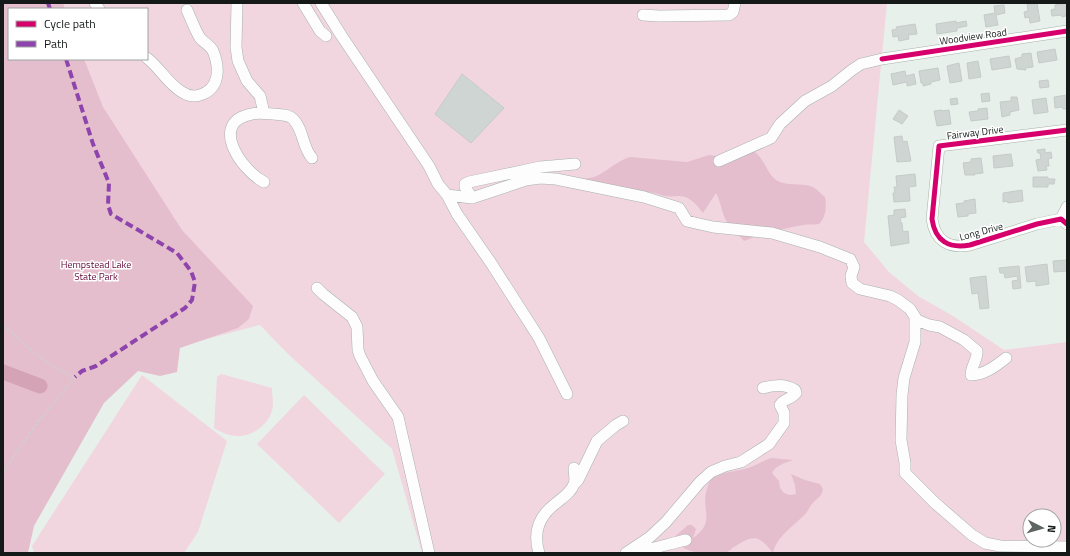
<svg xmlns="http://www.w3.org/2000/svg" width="1070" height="556" font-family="'Titillium Web',sans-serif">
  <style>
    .green { fill: #f1d6e0; fill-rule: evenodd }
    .forest { fill: #e5becd }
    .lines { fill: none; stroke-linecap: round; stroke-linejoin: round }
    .river { stroke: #d4a3b6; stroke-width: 15 }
    .building { fill: #cfd5d2; stroke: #c5cbc8 }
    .minor-casing { stroke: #a9b0ac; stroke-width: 12 }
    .path { stroke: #cdd0ce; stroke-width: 1.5; stroke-dasharray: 3 2; stroke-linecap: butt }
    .minor { stroke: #fcfdfc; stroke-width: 11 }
    .quiet { stroke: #8e44ad; stroke-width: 4; stroke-dasharray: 8 4; stroke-linecap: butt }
    .cycleway-casing { stroke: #fff; stroke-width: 8 }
    .cycleway { stroke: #d6006c; stroke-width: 5 }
    .labels { text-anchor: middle; stroke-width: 3; stroke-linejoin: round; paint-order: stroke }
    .street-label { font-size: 10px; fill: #151a18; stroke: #fff }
    .park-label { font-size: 10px; fill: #63083a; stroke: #fff }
  </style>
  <rect width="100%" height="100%" fill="#e8f0ec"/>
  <!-- green -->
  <path class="green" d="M3 3H887L864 242 889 272 918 296 953 316 1004 350 1067 342V553H422L392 449 287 353 260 325 128 360 3 543ZM9 9H147V59H9ZM1030 516H1054V540H1030Z
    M221 374 272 388C272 393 273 399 273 404 273 421 254 437 237 436 228 436 221 432 214 428L217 377Z
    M142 375 227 441 198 532 184 553H34L32 546Z
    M304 395 385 474 339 523 257 444Z"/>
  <!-- forest -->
  <path class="forest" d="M3 3H63L65 9H9V59H84L103 107 182 230 253 306 249 319 238 328 180 348 177 372 160 376 138 371 104 403 34 526 28 553H3Z
    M752 150C765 158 766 172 776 180 786 187 801 182 813 187 817 189 821 194 825 197 827 206 826 217 819 224 814 225 808 224 803 225 783 229 763 233 744 241 738 234 730 228 726 220 721 211 721 202 716 193L703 213C697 205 689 195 678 196 674 196 670 197 665 196 657 194 654 192 644 192L583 179C590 178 596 177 602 173 612 167 618 161 630 157L687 162 709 155 717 156Z
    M771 458 793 460C785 463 776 465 772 473L779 481 780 488 784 493 790 495 796 494 795 485 791 474 805 480 820 484 823 489C822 497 817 498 812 504 810 506 809 509 807 512 796 525 777 535 773 553 759 536 755 533 734 547 732 548 730 551 727 552 724 554 718 553 715 553 695 553 687 553 672 539L688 525H692L696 529 693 538C717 521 700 510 707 489 708 486 708 483 711 480 720 471 736 472 748 468 756 465 763 461 771 458Z"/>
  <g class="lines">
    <!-- river -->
    <path class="river" d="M3 372 40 386"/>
  </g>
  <!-- building -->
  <path class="building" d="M1037 3 1040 21 1030 23 1029 17 1025 18 1024 12 1028 11 1027 4Z
    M1067 3V14H1065L1066 16 1062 17V15L1052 16 1051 10 1055 9V5Z
    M1004 5 1005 13 996 15 998 25 986 27 984 15 995 13 994 6Z
    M956 21V23L966 21 967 26 957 28V31L937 34 936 24Z
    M915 24 917 34 908 35 909 39 899 41 898 36 893 37 892 30 897 29 896 27Z
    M1055 49 1057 60 1039 63 1037 52Z
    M1031 53 1033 67 1025 68 1026 70 1017 69 1015 59 1022 57V54Z
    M1009 56 1011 67 992 70 990 59Z
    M978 61 981 77 969 79 967 63Z
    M959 63 962 81 950 83 947 66Z
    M938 68 940 80 931 82V84L923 86V83H921L919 71Z
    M905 71 906 76 914 74 916 84 907 86V82L893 85 891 74Z
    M462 74 504 108 471 143 435 114Z
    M1048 80 1049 87 1040 88 1039 81Z
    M989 93 990 101 982 102 981 94Z
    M1067 95V109H1063L1062 107 1055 108 1054 97Z
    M1011 97H1017L1019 110 1010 112V115L1002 117 1000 102 1011 101Z
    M957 98 958 104 951 105 950 99Z
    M1046 98 1048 112 1034 114 1032 100Z
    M987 108 988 119 971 121 969 112 978 111V109Z
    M899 110 908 116 902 124 893 119Z
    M942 110V111L949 110 951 124 937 126 934 111Z
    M902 136 903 142 907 141 911 161 897 162 894 137Z
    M1045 149V153L1051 152 1052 158 1048 159 1049 166H1046L1047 170 1038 171 1036 160 1041 159 1040 153H1038L1037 150Z
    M1011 154 1013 166 994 168 993 156Z
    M981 158 983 173 974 174 975 175H965L963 163 971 162V159Z
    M915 174 916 186 909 187 910 201 894 202 893 193H895L894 187H897L896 176Z
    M1033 177H1048V179H1055L1054 184H1048V187H1033Z
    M1022 190 1023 201 1008 203 1007 201 1003 202V193Z
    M975 199 976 213 968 214V216L958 217 956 204 964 203V201Z
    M905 209 906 217 900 218 901 223H902L903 232 908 231 909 243 891 246 888 216 894 215V210Z
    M1067 260V271L1054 272 1053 261Z
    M1047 264 1049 284 1036 286V281L1027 282 1025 267Z
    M1019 266 1021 288 1013 289 1012 281 1018 280 1017 276 1005 278 1004 273H1000L999 268Z
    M986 276 989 308 980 309 978 293 972 294 970 278Z"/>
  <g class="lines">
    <defs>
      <path id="minor" d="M95 3 99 9
        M237 3 236 47 238 61 247 81 260 96 264 113
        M303 3 320 31 326 36
        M321 3 341 35 429 166 438 184 447 195 457 214 491 263 539 338 567 394
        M643 15 659 16 729 15 733 12 735 3
        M147 58C160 68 168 84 182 92 188 96 194 97 200 95 220 89 220 68 213 51 210 45 204 43 200 38 195 30 191 19 187 10
        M1067 130 939 146 932 219C935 241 949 249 970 245L1037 224 1061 219 1067 224
        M719 161 771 138 780 124 805 101 832 86 852 70 861 64 882 59 1067 31
        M264 182C241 170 208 122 252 114 259 112 266 114 273 114 281 115 288 114 293 119 304 130 302 147 312 158
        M447 195 472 198 526 180 540 178 556 179 644 197 679 208 687 221 695 223 713 227 772 233 820 247 850 259 854 267 851 276 852 283 860 289 890 296 898 300 910 309 917 320 929 325 940 327 964 340 977 351C978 359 971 366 971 375 984 375 996 366 1006 358
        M472 198 465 187V184L469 182 540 167 575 164
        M1061 219 1067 207
        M317 288 323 294 352 317 357 327 358 350 360 356 373 381 398 417 429 553
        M915 318V342L904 378 902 395 901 440 905 463V473L935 503 972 535 985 543 1000 546 1067 547
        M575 483 578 480 597 441 616 425 623 421
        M630 552C649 551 667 544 686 540
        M539 553C533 533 538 517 555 504 562 498 571 493 574 484 576 480 574 473 574 468
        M626 553 650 537 666 522 700 482 711 472 725 466 741 462 769 444 784 423V413L780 405C783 399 792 399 796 393L795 390C786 384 773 385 763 388"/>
    </defs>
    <!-- minor casing -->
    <use href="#minor" class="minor-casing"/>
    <!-- path -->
    <path class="path" d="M3 325C25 344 47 367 75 377L40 419 3 472"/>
    <!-- minor -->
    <use href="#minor" class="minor"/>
    <!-- quiet -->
    <path class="quiet" d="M48 3 50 9
      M66 59 93 144 109 183 108 205 111 214 177 253 191 271 195 282 192 300 185 308 96 366 82 371 75 377"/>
    <defs>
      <path id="cycleway" d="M882 59 1067 31
        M1067 130 939 146 932 219C935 241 949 249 970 245L1037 224 1061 219 1067 224"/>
    </defs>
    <!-- cycleway casing -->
    <use href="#cycleway" class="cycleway-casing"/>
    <!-- cycleway -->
    <use href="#cycleway" class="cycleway"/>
  </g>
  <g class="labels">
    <!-- street labels -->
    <g class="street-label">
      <text transform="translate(973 36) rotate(-8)" y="4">Woodview Road</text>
      <text transform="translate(975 132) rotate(-7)" y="4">Fairway Drive</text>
      <text transform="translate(981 231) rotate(-15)" y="4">Long Drive</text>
    </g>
    <!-- park labels -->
    <g class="park-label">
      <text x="96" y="268">Hempstead Lake<tspan x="96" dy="12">State Park</tspan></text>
    </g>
  </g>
  <!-- border -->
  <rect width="1070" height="556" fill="none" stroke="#151a18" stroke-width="8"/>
  <!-- legend -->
  <rect x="8" y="8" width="140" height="52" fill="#ffffff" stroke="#a1a3a3"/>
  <rect x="16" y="21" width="20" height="6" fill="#d6006c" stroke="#a1a3a3"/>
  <text x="44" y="28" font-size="12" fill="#151a18">Cycle path</text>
  <rect x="16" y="41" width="20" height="6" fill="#8e44ad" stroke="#a1a3a3"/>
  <text x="44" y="48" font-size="12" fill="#151a18">Path</text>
  <!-- north arrow -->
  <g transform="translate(1042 528) rotate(96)"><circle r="19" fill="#ffffff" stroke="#a1a3a3"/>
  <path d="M0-3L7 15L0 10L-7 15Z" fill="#5f6562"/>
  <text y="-6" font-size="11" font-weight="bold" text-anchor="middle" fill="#151a18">N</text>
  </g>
</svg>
